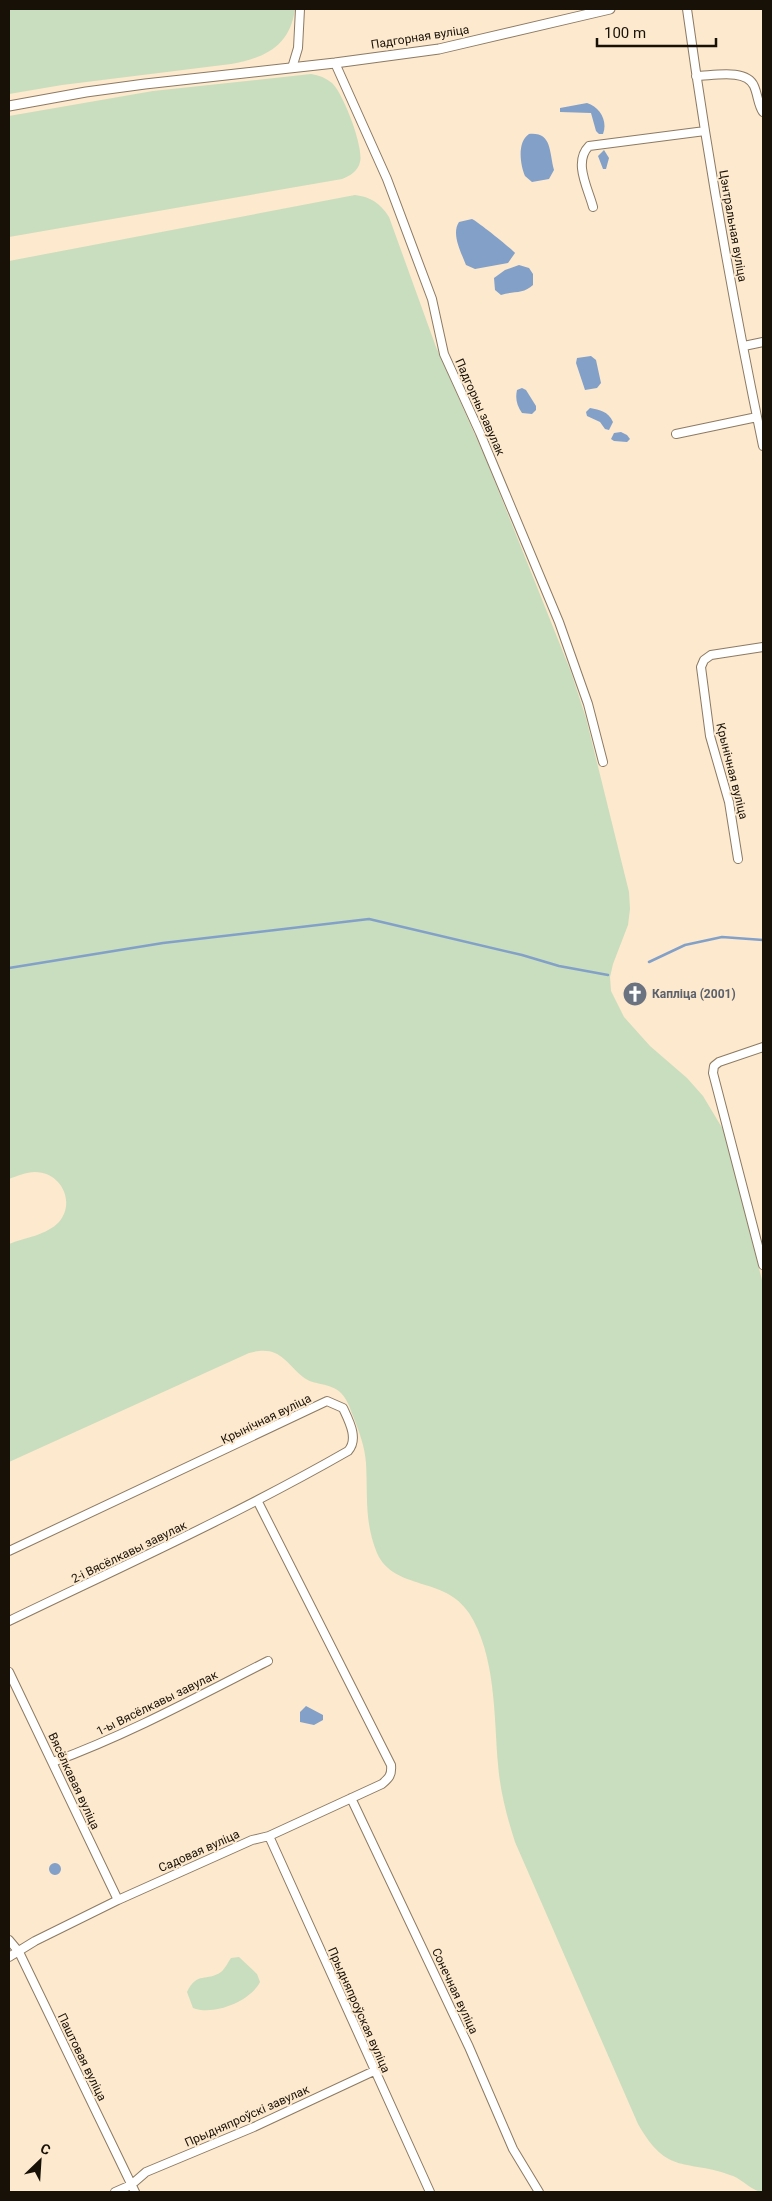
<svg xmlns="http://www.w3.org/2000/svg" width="772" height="2201" font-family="Roboto,sans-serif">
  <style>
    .green { fill: #c8debe }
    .water { fill: #83a0c8 }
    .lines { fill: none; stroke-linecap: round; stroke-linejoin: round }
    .stream { stroke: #83a0c8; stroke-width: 2.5 }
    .minor-casing { stroke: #8c7a62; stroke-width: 10 }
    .tertiary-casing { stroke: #8c7a62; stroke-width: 11 }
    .minor { stroke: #fff; stroke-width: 8 }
    .tertiary { stroke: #fff; stroke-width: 9 }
    .labels { text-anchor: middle; stroke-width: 4; stroke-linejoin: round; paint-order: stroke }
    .street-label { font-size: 12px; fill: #181108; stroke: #fde9ce }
    .worship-label { font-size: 12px; font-weight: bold; fill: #5b616d; stroke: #fde9ce; text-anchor: start }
  </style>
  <rect width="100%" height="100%" fill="#fde9ce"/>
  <!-- green -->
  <path class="green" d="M9 9H295C290 46 265 58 231 64L62 85 9 94Z
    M311 74C319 75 326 78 332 83 343 93 364 147 360 162 358 171 350 176 342 179L9 237V116L153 91Z
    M355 195C371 197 380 203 389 217L436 347 487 462 571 672 586 718 629 892 630 909 628 925 613 964 610 977 611 991 624 1017 650 1046 687 1078 703 1096 724 1131 763 1284V2192C753 2192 743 2180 733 2176 686 2158 668 2177 638 2124L515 1842C507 1817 500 1791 498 1764 494 1716 496 1655 469 1613 445 1576 394 1591 377 1553 364 1521 368 1496 366 1463 365 1447 359 1431 353 1416 350 1408 347 1399 341 1393 330 1382 314 1386 303 1377 283 1360 279 1345 249 1353L9 1462V1244C24 1238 47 1235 59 1222 76 1202 61 1172 35 1172 26 1172 17 1176 9 1179V261Z
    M239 1957 257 1974 260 1982C250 2002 213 2016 193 2008L187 1992C197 1971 207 1982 221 1972 225 1969 228 1962 231 1958Z"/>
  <!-- water -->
  <path class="water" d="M587 103C600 107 608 121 603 134H599L596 131 591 113 560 112V108Z
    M529 134C552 132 549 151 554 170L549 179 532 182 525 176C520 164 517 142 529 134Z
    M604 150 609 158 606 169H603L598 156Z
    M472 219C477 221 513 250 515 253L508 263 475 269 466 265C461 252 451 234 459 222Z
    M519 265 529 268 533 274V285C524 294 513 291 501 295L495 290 494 278 505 270Z
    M591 356 596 360 601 383 597 388 585 390 576 363 577 358Z
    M522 388 526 390 536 406V410L532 414 522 413C517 406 515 399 517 390Z
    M590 408C600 410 608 411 613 422L609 430 605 429 600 422 587 416 586 412Z
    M621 432 627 435 630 439 627 442 614 441 611 439 614 433Z
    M306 1706 323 1715V1720L314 1725 300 1722V1712Z
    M49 1869a6 6 0 1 1 12 0a6 6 0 1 1-12 0Z"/>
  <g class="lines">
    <!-- stream -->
    <path class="stream" d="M649 962 685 945 722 937 763 940
      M9 968 163 943 369 919 522 955 559 966 608 975"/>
    <defs>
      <path id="minor" d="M687 9C707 155 733 302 763 446
        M335 63 387 179 432 299 444 354 480 433 559 622 588 704 603 762
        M292 68 298 48 300 9
        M696 76C712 76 746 68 754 86 758 95 758 105 763 112
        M593 207C588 188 573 162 589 146L705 131
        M744 346 763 342
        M676 434 757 417
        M738 859 729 802 710 736 701 667 704 660 711 655 763 647
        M763 1047 719 1062 714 1066 713 1073 763 1265
        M9 1551 327 1401 343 1408C349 1421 359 1439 348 1451 238 1514 123 1566 9 1621
        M9 1672 118 1900
        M53 1762C127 1735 197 1697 268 1661
        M351 1798 469 2047 513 2149 539 2192
        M269 1836 430 2192
        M9 1940 19 1952 135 2192
        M9 1957 35 1941 118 1900 252 1840 269 1836 382 1784C389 1778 392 1775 391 1765L258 1502
        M115 2192 131 2185 146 2172 254 2127 374 2071"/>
      <path id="tertiary" d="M9 106 86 92 145 84 335 63 439 49 610 9"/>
    </defs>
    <!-- minor casing -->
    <use href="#minor" class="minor-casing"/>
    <!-- tertiary casing -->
    <use href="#tertiary" class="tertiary-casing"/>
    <!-- minor -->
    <use href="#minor" class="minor"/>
    <!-- tertiary -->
    <use href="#tertiary" class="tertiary"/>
  </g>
  <!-- icons -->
  <defs>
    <symbol id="church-disc" viewBox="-11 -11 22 22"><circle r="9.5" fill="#6b7280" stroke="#fde9ce"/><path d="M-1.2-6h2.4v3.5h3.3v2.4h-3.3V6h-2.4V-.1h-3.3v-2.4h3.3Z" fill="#fff"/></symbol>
  </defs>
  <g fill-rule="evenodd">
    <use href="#church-disc" x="621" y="980" width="28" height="28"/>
  </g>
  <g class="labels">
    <!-- street labels -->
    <g class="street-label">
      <text transform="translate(420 37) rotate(-9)" y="4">Падгорная вуліца</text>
      <text transform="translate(733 226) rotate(80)" y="4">Цэнтральная вуліца</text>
      <text transform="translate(480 407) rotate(66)" y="4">Падгорны завулак</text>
      <text transform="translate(732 771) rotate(76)" y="4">Крынічная вуліца</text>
      <text transform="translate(266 1419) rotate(-26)" y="4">Крынічная вуліца</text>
      <text transform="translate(129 1552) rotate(-26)" y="4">2-і Вясёлкавы завулак</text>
      <text transform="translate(157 1703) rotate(-26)" y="4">1-ы Вясёлкавы завулак</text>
      <text transform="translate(74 1781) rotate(65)" y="4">Вясёлкавая вуліца</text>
      <text transform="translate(199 1851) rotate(-24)" y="4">Садовая вуліца</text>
      <text transform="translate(455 1991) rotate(65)" y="4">Сонечная вуліца</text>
      <text transform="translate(359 2010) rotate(66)" y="4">Прыдняпроўская вуліца</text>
      <text transform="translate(82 2057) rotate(64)" y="4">Паштовая вуліца</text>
      <text transform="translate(247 2116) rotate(-24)" y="4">Прыдняпроўскі завулак</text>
    </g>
    <!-- worship labels -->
    <g class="worship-label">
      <text x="652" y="998">Капліца (2001)</text>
    </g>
  </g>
  <!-- border -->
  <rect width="772" height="2201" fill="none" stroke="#181108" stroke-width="20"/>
  <!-- north arrow -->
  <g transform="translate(40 2161) rotate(25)" stroke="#fde9ce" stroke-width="4" paint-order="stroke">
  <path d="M0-4L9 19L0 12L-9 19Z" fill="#181108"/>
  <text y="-8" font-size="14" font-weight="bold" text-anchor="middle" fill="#181108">С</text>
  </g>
  <!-- scale -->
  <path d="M597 38v8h119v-8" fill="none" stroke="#181108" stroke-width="2.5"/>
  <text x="604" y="38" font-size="15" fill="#181108" stroke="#fde9ce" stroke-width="4" paint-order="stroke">100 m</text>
</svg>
